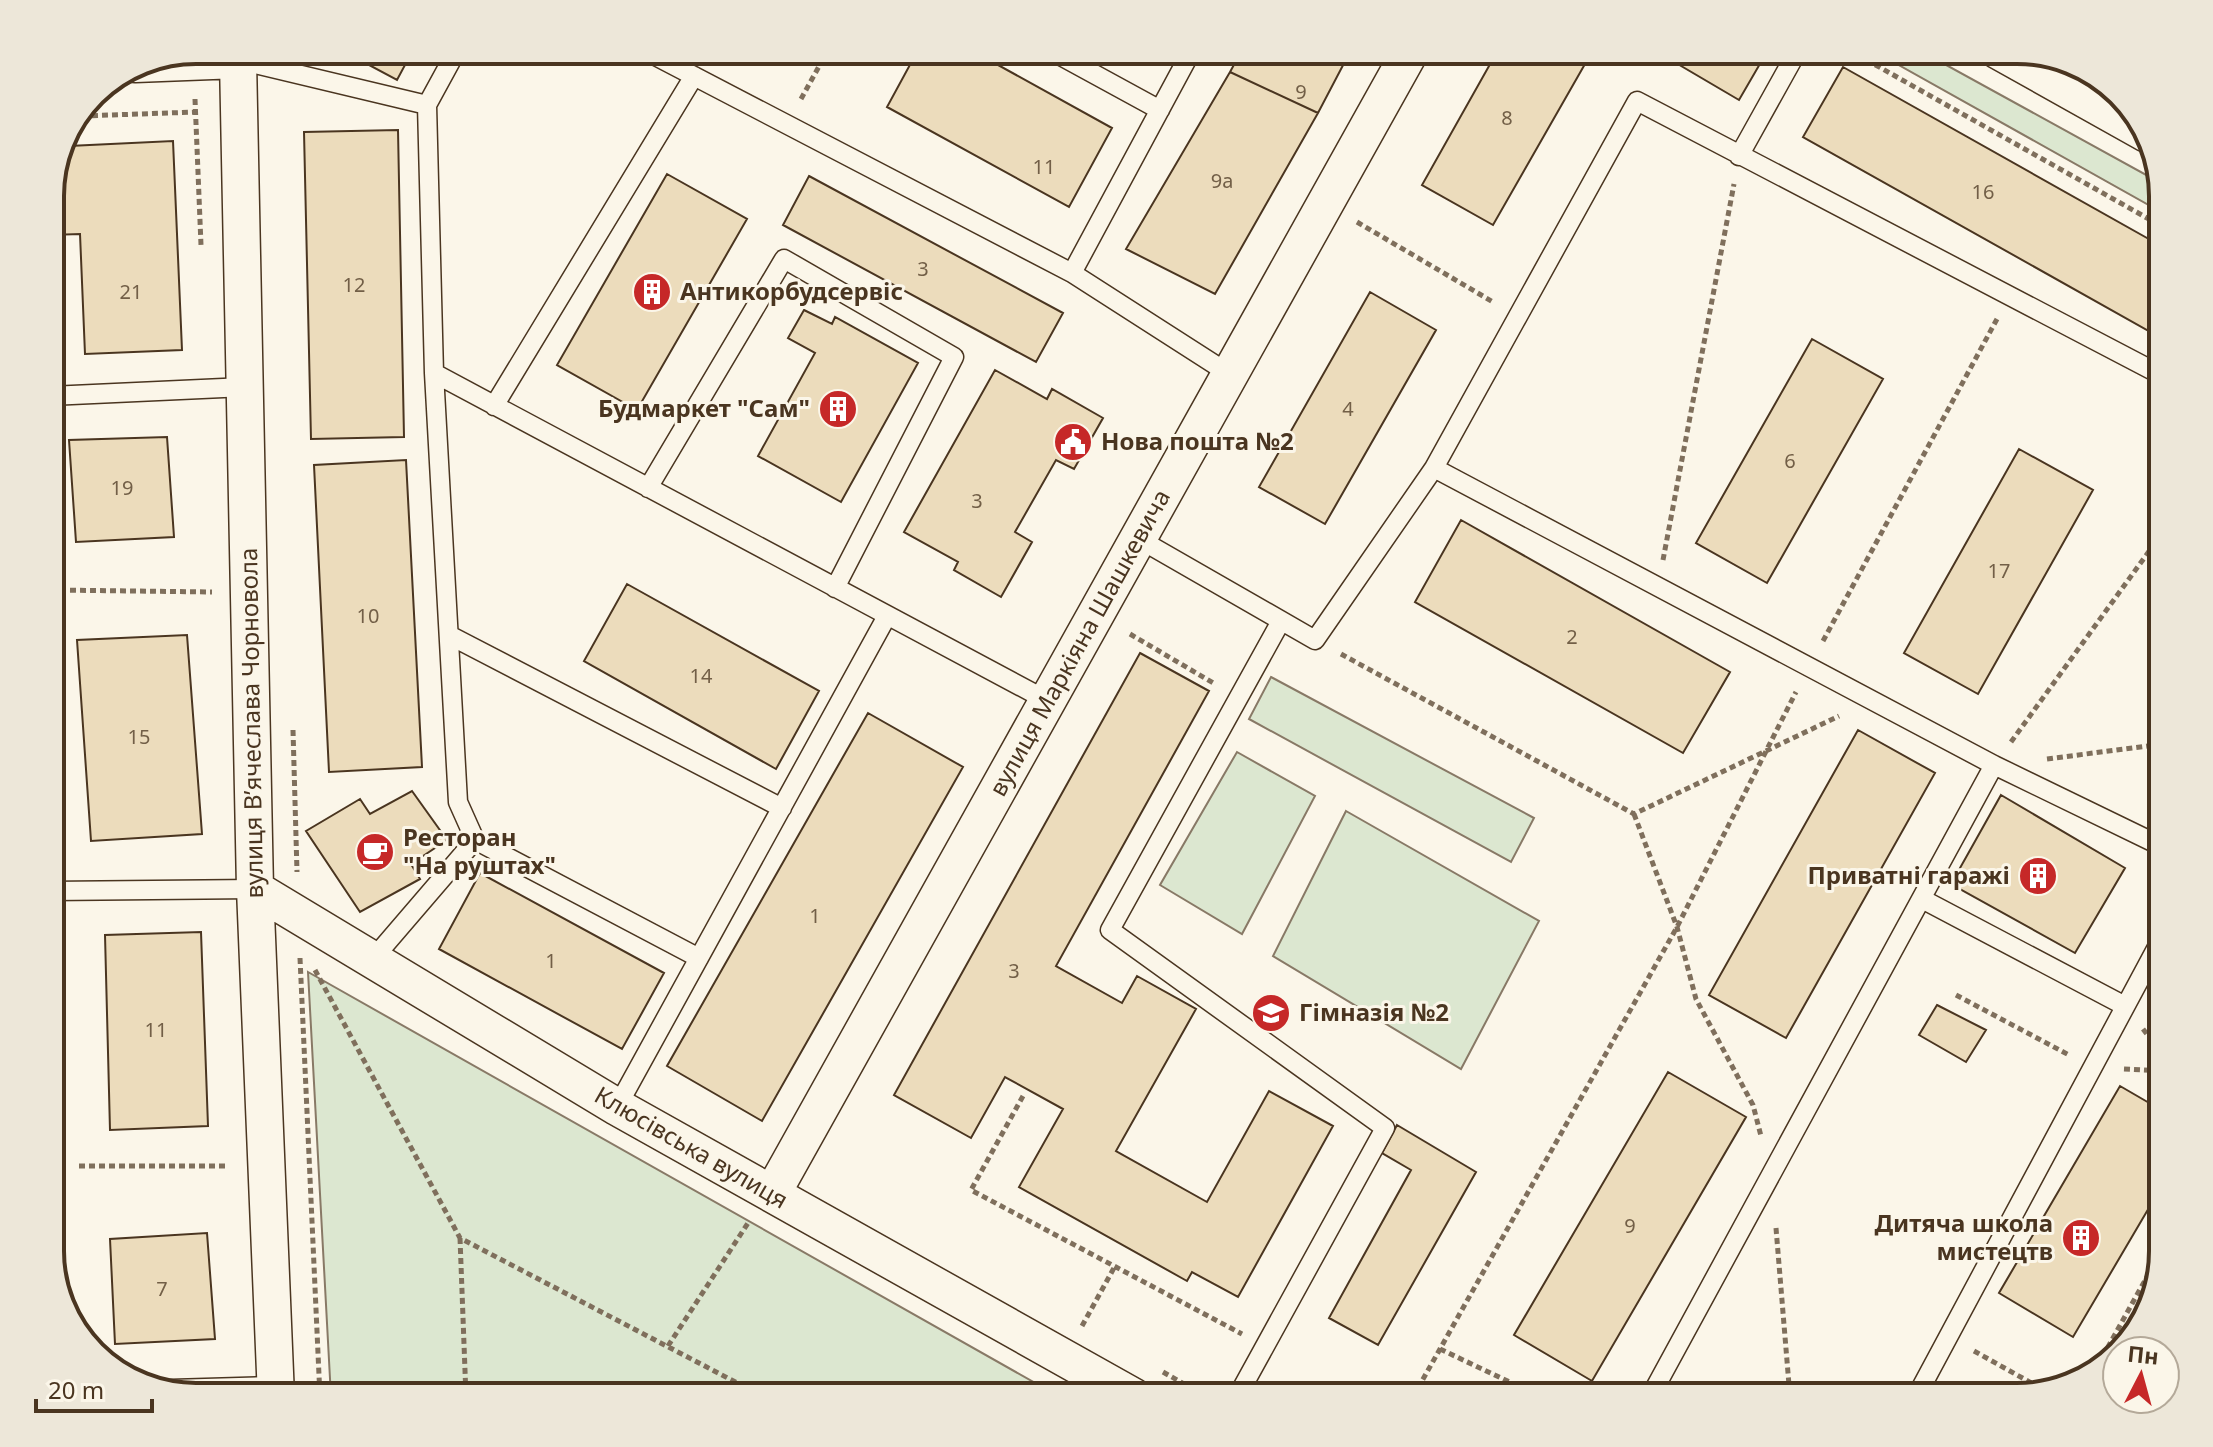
<svg xmlns="http://www.w3.org/2000/svg" width="2213" height="1447" font-family="'Noto Sans',sans-serif">
  <style>
    .green { fill: #dce7d0; stroke: #887966; stroke-width: 2 }
    .building { fill: #ecdcbc; stroke: #4a3520; stroke-width: 2 }
    .lines { fill: none; stroke-linecap: round; stroke-linejoin: round }
    .service-casing { stroke: #4a3520; stroke-width: 21 }
    .minor-casing { stroke: #4a3520; stroke-width: 39 }
    .path { stroke: #7f6f5c; stroke-width: 5; stroke-dasharray: 6 4; stroke-linecap: butt }
    .service { stroke: #fbf6e9; stroke-width: 18 }
    .minor { stroke: #fbf6e9; stroke-width: 36 }
    .labels { text-anchor: middle; stroke-width: 6; stroke-linejoin: round; paint-order: stroke }
    .number-label { font-size: 20px; fill: #725f47 }
    .poi-label { font-size: 24px; font-weight: bold; fill: #4a3520; stroke: #fbf6e9; text-anchor: start }
    .street-label { font-size: 24px; fill: #4a3520; stroke: #fbf6e9 }
    .rim { fill: none; stroke: #4a3520; stroke-width: 4 }
  </style>
  <rect width="100%" height="100%" fill="#fbf6e9"/>
  <!-- green -->
  <path class="green" d="M1872 50H1919L2159 182 2163 195V213Z
    M1271 677 1534 818 1511 862 1249 719Z
    M1237 752 1315 796 1242 934 1160 885Z
    M1346 811 1539 921 1461 1069 1273 956Z
    M308 972 1060 1397H331Z"/>
  <!-- building -->
  <path class="building" d="M341 50H413L397 80Z
    M918 50H971L1112 128 1069 207 887 107Z
    M1242 50H1351L1318 113 1230 72Z
    M1498 50H1593L1493 225 1422 185Z
    M1654 50H1768L1739 100Z
    M1843 67 2163 247V339L1803 137Z
    M1230 72 1318 113 1215 294 1126 249Z
    M398 130 404 437 311 439 304 132Z
    M173 141 182 350 85 354 80 234 50 235V187L69 146Z
    M667 174 747 219 637 410 557 365Z
    M809 176 1063 313 1036 362 783 225Z
    M1370 292 1436 330 1325 524 1259 487Z
    M804 310 832 324 835 317 918 363 841 502 758 456 815 353 788 338Z
    M1812 339 1883 379 1767 583 1696 543Z
    M995 370 1047 399 1052 389 1103 418 1074 469 1056 460 1015 532 1032 542 1001 597 954 570 958 562 904 532Z
    M167 437 174 537 76 542 69 440Z
    M2019 449 2093 490 1978 694 1904 653Z
    M406 460 422 767 329 772 314 465Z
    M1461 520 1730 672 1683 753 1415 602Z
    M627 584 819 691 776 769 584 661Z
    M187 635 202 834 91 841 77 640Z
    M1140 653 1209 691 1056 966 1122 1003 1137 976 1196 1009 1116 1151 1207 1202 1269 1091 1333 1126 1238 1297 1192 1272 1187 1281 1019 1187 1063 1109 1005 1077 971 1138 894 1095Z
    M868 713 963 767 762 1121 667 1066Z
    M1858 730 1935 773 1786 1038 1709 995Z
    M412 791 447 840 411 864 420 879 360 912 306 831 360 799 370 814Z
    M2001 795 2125 868 2075 953 1951 884Z
    M480 873 664 973 622 1049 439 949Z
    M201 932 208 1126 110 1130 105 935Z
    M1937 1005 1986 1030 1966 1062 1919 1035Z
    M1668 1072 1746 1117 1592 1381 1514 1335Z
    M2120 1086 2163 1111V1184L2073 1337 1999 1293Z
    M1397 1125 1476 1172 1378 1345 1329 1318 1411 1170 1382 1153Z
    M207 1233 215 1339 115 1344 110 1239Z"/>
  <g class="lines">
    <defs>
      <path id="service" d="M457 50 427 105 434 373 458 802 475 840 699 958
        M644 50 1072 273 1231 375
        M1050 50 1160 110
        M238 60 427 105
        M1739 156 1798 50
        M1072 273 1192 50
        M434 373 1048 701
        M50 396 245 387
        M494 406 694 76
        M1434 468 1994 765 2163 847
        M648 488 784 259 954 357 835 588
        M1139 539 1315 640 1434 468 1637 101 2163 376
        M449 635 782 808
        M50 891 255 889
        M1922 899 2125 1006
        M372 960 475 840
        M617 1107 887 616
        M50 1150 56 1281
        M171 1389 276 1386
        M1237 1397 1385 1128 1110 930 1281 621
        M1650 1397 1994 765
        M1916 1397 2163 936"/>
      <path id="minor" d="M243 50 238 60 255 889 276 1397
        M1997 50 2147 134
        M135 64 238 60
        M255 889 617 1107 1134 1397
        M772 1194 1411 50"/>
    </defs>
    <!-- service casing -->
    <use href="#service" class="service-casing"/>
    <!-- minor casing -->
    <use href="#minor" class="minor-casing"/>
    <!-- path -->
    <path class="path" d="M1849 50 2163 227
      M195 99 201 245
      M801 99 828 50
      M82 116 196 112
      M1357 222 1493 302
      M1663 560 1734 184
      M50 590 212 592
      M1130 634 1215 684
      M1823 641 1997 319
      M1341 654 1634 814 1839 716
      M293 730 297 872
      M2011 742 2163 532
      M2047 759 2163 744
      M1634 814 1677 927 1696 999 1753 1105 1761 1136
      M300 958 320 1397
      M315 970 460 1238 764 1397
      M1956 995 2069 1055
      M2143 1029 2163 1055
      M2124 1069 2163 1071
      M1023 1096 971 1190 1242 1334
      M79 1166H229
      M1776 1228 1790 1397
      M460 1238 466 1397
      M1082 1326 1115 1266
      M668 1346 748 1223
      M1440 1349 1541 1397
      M1974 1351 2044 1390
      M1163 1372 1207 1397
      M2093 1374 2163 1248
      M1413 1397 1677 927 1796 692"/>
    <!-- service -->
    <use href="#service" class="service"/>
    <!-- minor -->
    <use href="#minor" class="minor"/>
  </g>
  <!-- icons -->
  <defs>
    <symbol id="building-disc" viewBox="-11 -11 22 22"><circle r="9.5" fill="#c62828" stroke="#fbf6e9"/><path d="M-4-6H4V6H1V3H-1V6H-4ZM-2.5-4.3h1.7v1.8h-1.7ZM.8-4.3h1.7v1.8H.8ZM-2.5-1h1.7V.8h-1.7ZM.8-1h1.7V.8H.8Z" fill="#fff"/></symbol>
    <symbol id="civic-disc" viewBox="-11 -11 22 22"><circle r="9.5" fill="#c62828" stroke="#fbf6e9"/><path d="M-.6-6.5H3V-4.5H.6V-3L4-1V1h2V6H-6V1h2V-1L-.6-3ZM-1.2 2.5V6h2.4V2.5Z" fill="#fff"/></symbol>
    <symbol id="cafe-disc" viewBox="-11 -11 22 22"><circle r="9.5" fill="#c62828" stroke="#fbf6e9"/><path d="M-5.5-4.5H6V0H3Q3 3.5 0 3.5H-2.5Q-5.5 3.5-5.5 0ZM3-3.2v2h1.7v-2ZM-6 4.5H4V6H-6Z" fill="#fff"/></symbol>
    <symbol id="school-disc" viewBox="-11 -11 22 22"><circle r="9.5" fill="#c62828" stroke="#fbf6e9"/><path d="M0-5L7-2L0 1L-7-2ZM-4 1L0 2.5L4 1V4Q0 6-4 4Z" fill="#fff"/></symbol>
  </defs>
  <g fill-rule="evenodd">
    <use href="#building-disc" x="630" y="270" width="44" height="44"/>
    <use href="#building-disc" x="816" y="387" width="44" height="44"/>
    <use href="#civic-disc" x="1051" y="420" width="44" height="44"/>
    <use href="#cafe-disc" x="353" y="830" width="44" height="44"/>
    <use href="#building-disc" x="2016" y="854" width="44" height="44"/>
    <use href="#school-disc" x="1249" y="991" width="44" height="44"/>
    <use href="#building-disc" x="2059" y="1216" width="44" height="44"/>
  </g>
  <g class="labels">
    <!-- number labels -->
    <g class="number-label">
      <text x="1301" y="99">9</text>
      <text x="1507" y="125">8</text>
      <text x="1044" y="174">11</text>
      <text x="1222" y="188">9а</text>
      <text x="1983" y="199">16</text>
      <text x="923" y="276">3</text>
      <text x="354" y="292">12</text>
      <text x="131" y="299">21</text>
      <text x="1348" y="416">4</text>
      <text x="1790" y="468">6</text>
      <text x="122" y="495">19</text>
      <text x="977" y="508">3</text>
      <text x="1999" y="578">17</text>
      <text x="368" y="623">10</text>
      <text x="1572" y="644">2</text>
      <text x="701" y="683">14</text>
      <text x="139" y="744">15</text>
      <text x="815" y="923">1</text>
      <text x="551" y="968">1</text>
      <text x="1014" y="978">3</text>
      <text x="156" y="1037">11</text>
      <text x="1630" y="1233">9</text>
      <text x="162" y="1296">7</text>
    </g>
    <!-- poi labels -->
    <g class="poi-label">
      <text x="680" y="300">Антикорбудсервіс</text>
      <text x="810" y="417" text-anchor="end">Будмаркет "Сам"</text>
      <text x="1101" y="450">Нова пошта №2</text>
      <text x="403" y="846">Ресторан<tspan x="403" dy="28">"На руштах"</tspan></text>
      <text x="2010" y="884" text-anchor="end">Приватні гаражі</text>
      <text x="1299" y="1021">Гімназія №2</text>
      <text x="2053" y="1232" text-anchor="end">Дитяча школа<tspan x="2053" dy="28">мистецтв</tspan></text>
    </g>
    <!-- street labels -->
    <g class="street-label">
      <text transform="translate(1080 643) rotate(-61)" y="8">вулиця Маркіяна Шашкевича</text>
      <text transform="translate(252 723) rotate(-91)" y="8">вулиця Вʼячеслава Чорновола</text>
      <text transform="translate(691 1148) rotate(30)" y="8">Клюсівська вулиця</text>
    </g>
  </g>
  <!-- crop -->
  <path d="M0 0H2213V1447H0ZM196 64H2017A132 132 0 0 1 2149 196V1251A132 132 0 0 1 2017 1383H196A132 132 0 0 1 64 1251V196A132 132 0 0 1 196 64Z" fill="#ede7d9" fill-rule="evenodd"/>
  <path class="rim" d="M196 64H2017A132 132 0 0 1 2149 196V1251A132 132 0 0 1 2017 1383H196A132 132 0 0 1 64 1251V196A132 132 0 0 1 196 64Z"/>
  <!-- north arrow -->
  <g transform="translate(2141 1375) rotate(6)"><circle r="38" fill="#fbf6e9" stroke="#b4a999" stroke-width="2"/>
  <path d="M0-6L14 30L0 20L-14 30Z" fill="#c62828"/>
  <text y="-12" font-size="22" font-weight="bold" text-anchor="middle" fill="#4a3520">Пн</text>
  </g>
  <!-- scale -->
  <path d="M36 1399v12h116v-12" fill="none" stroke="#4a3520" stroke-width="4"/>
  <text x="48" y="1399" font-size="24" fill="#4a3520" stroke="#fbf6e9" stroke-width="6" paint-order="stroke">20 m</text>
</svg>
